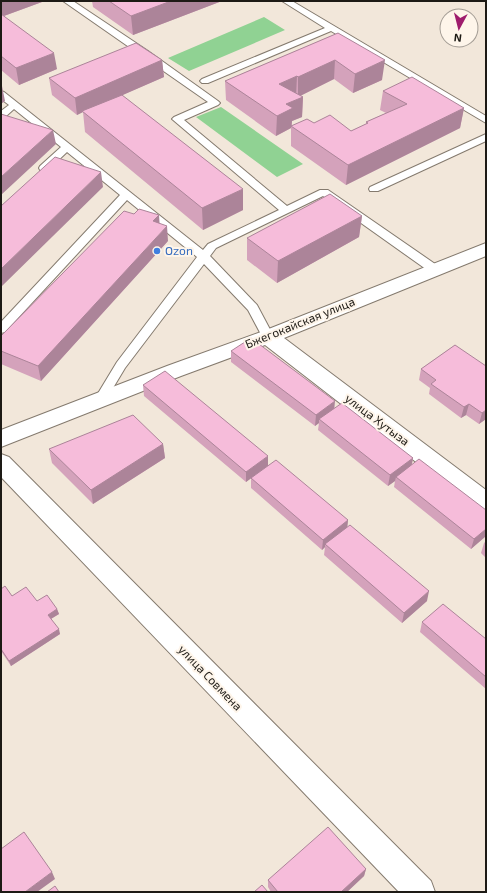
<svg xmlns="http://www.w3.org/2000/svg" width="487" height="893" font-family="'Exo 2',sans-serif">
  <style>
    .green { fill: #90d293 }
    .lines { fill: none; stroke-linecap: round; stroke-linejoin: round }
    .lane-casing { stroke: #847a6e; stroke-width: 2 }
    .street-casing { stroke: #847a6e; stroke-width: 2 }
    .lane { fill: #fff; fill-rule: evenodd }
    .street { fill: #fff; fill-rule: evenodd }
    .wall { fill: #d4a2bb }
    .shaded-wall { fill: #ac8499 }
    .building { fill: #f6bcda; stroke: #ac8499 }
    .shop-dot { fill: #3f7fe0; stroke: #fef5ea; stroke-width: 1.5 }
    .labels { text-anchor: middle; stroke-width: 4; stroke-linejoin: round; paint-order: stroke }
    .shop-label { font-size: 12px; fill: #366cbe; stroke: #fef5ea; text-anchor: start }
    .street-label { font-size: 12px; fill: #1d1a15; stroke: #fef5ea }
  </style>
  <rect width="100%" height="100%" fill="#f2e7da"/>
  <!-- green -->
  <path class="green" d="M264 17 285 30 189 71 168 58Z
    M221 107 303 164 277 177 196 117Z"/>
  <g class="lines">
    <defs>
      <path id="lane" d="M63 1H73L148 51 218 101 220 103 218 105 184 120 287 206 320 190H328L438 266 440 269 438 272H430L323 196 216 248 210 256 257 305 274 337 272 340 268 341 264 340 248 310 204 264 125 368 104 403 100 405 96 403 94 400 117 362 197 257 127 200 5 332 1 333V322L120 195 67 152 48 170H40L39 168 40 166 61 147 14 109 4 118 1 119V111L9 105 1 99V91L4 92 203 250 208 244 279 210 172 119 174 117 208 102Z
        M282 1H292L486 116V123L331 31 208 83H202L200 81 202 79 325 28Z
        M486 134V141L378 191H370L369 189 370 187Z"/>
      <path id="street" d="M486 243V256L284 338 486 490V512L478 510 265 345 181 376 1 447V430L167 366 261 332Z
        M1 454 9 457 431 881 435 892H399L1 477Z"/>
    </defs>
    <!-- lane casing -->
    <use href="#lane" class="lane-casing"/>
    <!-- street casing -->
    <use href="#street" class="street-casing"/>
    <!-- lane -->
    <use href="#lane" class="lane"/>
    <!-- street -->
    <use href="#street" class="street"/>
  </g>
  <!-- wall -->
  <path class="wall" d="M1 1H42V2L4 16 57 69 19 85 1 70Z
    M92 1H222L133 35 93 7Z
    M338 33 382 80 353 93 334 79 300 96 303 97 302 117 292 121V126L314 123 351 131 366 124V122L386 113 380 110 383 91 464 108 460 128 346 185 291 146V128L276 136 226 100 225 81Z
    M162 60 164 77 122 95 243 210 203 230 85 132 83 112 77 115 52 95 49 78Z
    M362 216 359 237 277 283 247 260V238Z
    M168 241 41 381 1 364V336Z
    M455 345 486 419 479 424 466 415 461 418 429 394 430 388 419 380 421 369Z
    M231 351 334 409 413 458 412 464 486 510V536L471 549 394 487 395 481 388 486 318 430 319 423 315 426 231 362Z
    M143 385 268 466 348 520 347 527 427 601 402 623 324 555 325 547 322 550 251 488V478L246 482 144 396Z
    M163 444 165 458 93 504 52 463 49 449Z
    M486 541V558L481 553 484 543Z
    M1 589 12 596 37 601 57 609 59 614 51 619 60 634 11 666 1 651Z
    M422 622 486 639V689L420 632Z
    M366 869 364 876 347 892H271L268 887V880Z"/>
  <!-- shaded-wall -->
  <path class="shaded-wall" d="M1 1H42V2L1 17Z
    M171 1H222L133 35 131 16Z
    M54 53 57 69 19 85 16 68Z
    M162 60 164 77 84 112 82 111 83 112 77 115 75 98Z
    M335 60 334 79 298 97V77Z
    M385 60 382 80 353 93 355 74Z
    M297 76 296 96 279 84Z
    M2 86 5 101 1 104V87Z
    M303 97 302 117 292 121 291 128 276 136 277 116 286 104Z
    M464 108 460 128 346 185 348 165Z
    M53 130 56 144 1 195V177Z
    M101 172 103 187 1 287V269Z
    M243 189V210L203 230 202 208Z
    M159 215 160 230 153 221Z
    M362 216 359 237 277 283 278 261Z
    M167 226 168 241 41 381 38 366Z
    M335 401 334 412 319 419V423L315 426 316 415Z
    M469 404 466 415 461 418 464 407Z
    M486 410V419L479 424 482 413Z
    M163 444 165 458 93 504 91 490Z
    M268 456V466L246 482V472Z
    M413 458 411 468 396 477 395 481 388 486 390 475Z
    M348 520 347 530 325 544V547L322 550 323 540Z
    M486 529V536L471 549 474 539Z
    M429 591 427 601 402 623 404 613Z
    M57 609 59 614 49 620 48 615Z
    M59 629 60 634 11 666 9 661Z
    M366 869 364 876 347 892H341Z
    M52 872 55 879 37 892H25Z"/>
  <!-- building -->
  <path class="building" d="M109 1H171L131 16Z
    M1 14 54 53 16 68 1 56Z
    M338 33 385 60 355 74 335 60 298 77 297 76 279 84 303 97 286 104 293 108 277 116 225 81Z
    M136 43 162 60 75 98 49 78Z
    M412 77 464 108 348 165 291 126 307 119 314 123 330 115 351 131 368 123 366 122 407 104 383 91Z
    M122 95 243 189 202 208 82 111Z
    M1 114 53 130 1 177Z
    M55 157 101 172 1 269V206Z
    M330 194 362 216 278 261 247 238Z
    M139 209 159 215 153 221 167 226 38 366 1 351V336L124 211 134 214Z
    M251 338 335 401 316 415 231 351Z
    M455 345 486 366V410L482 413 469 404 464 407 431 384 436 380 421 369Z
    M165 371 268 456 246 472 143 385Z
    M342 403 413 458 390 475 319 419Z
    M133 415 163 444 91 490 49 449Z
    M419 459 486 510V529L474 539 396 477Z
    M276 460 348 520 323 540 251 478Z
    M350 525 429 591 404 613 325 544Z
    M5 586 12 596 26 587 37 601 47 595 57 609 48 615 59 629 9 661 1 649V589Z
    M443 604 486 639V677L422 622Z
    M328 827 366 869 341 892H278L268 880Z
    M24 832 52 872 25 892H1V849Z
    M262 885 268 892H254Z
    M55 886 59 892H47Z"/>
  <!-- markers -->
  <circle class="shop-dot" cx="157" cy="251" r="4"/>
  <g class="labels">
    <!-- shop labels -->
    <g class="shop-label">
      <text x="165" y="255">Ozon</text>
    </g>
    <!-- street labels -->
    <g class="street-label">
      <text transform="translate(300 323) rotate(-22)" y="4">Бжегокайская улица</text>
      <text transform="translate(377 420) rotate(37)" y="4">улица Хутыза</text>
      <text transform="translate(210 678) rotate(46)" y="4">улица Совмена</text>
    </g>
  </g>
  <!-- border -->
  <rect width="487" height="893" fill="none" stroke="#1d1a15" stroke-width="4"/>
  <!-- north arrow -->
  <g transform="translate(459 28) rotate(187)"><circle r="19" fill="#fef5ea" stroke="#a49d95"/>
  <path d="M0-3L7 15L0 10L-7 15Z" fill="#9f1c6d"/>
  <text y="-6" font-size="11" font-weight="bold" text-anchor="middle" fill="#1d1a15">N</text>
  </g>
</svg>
